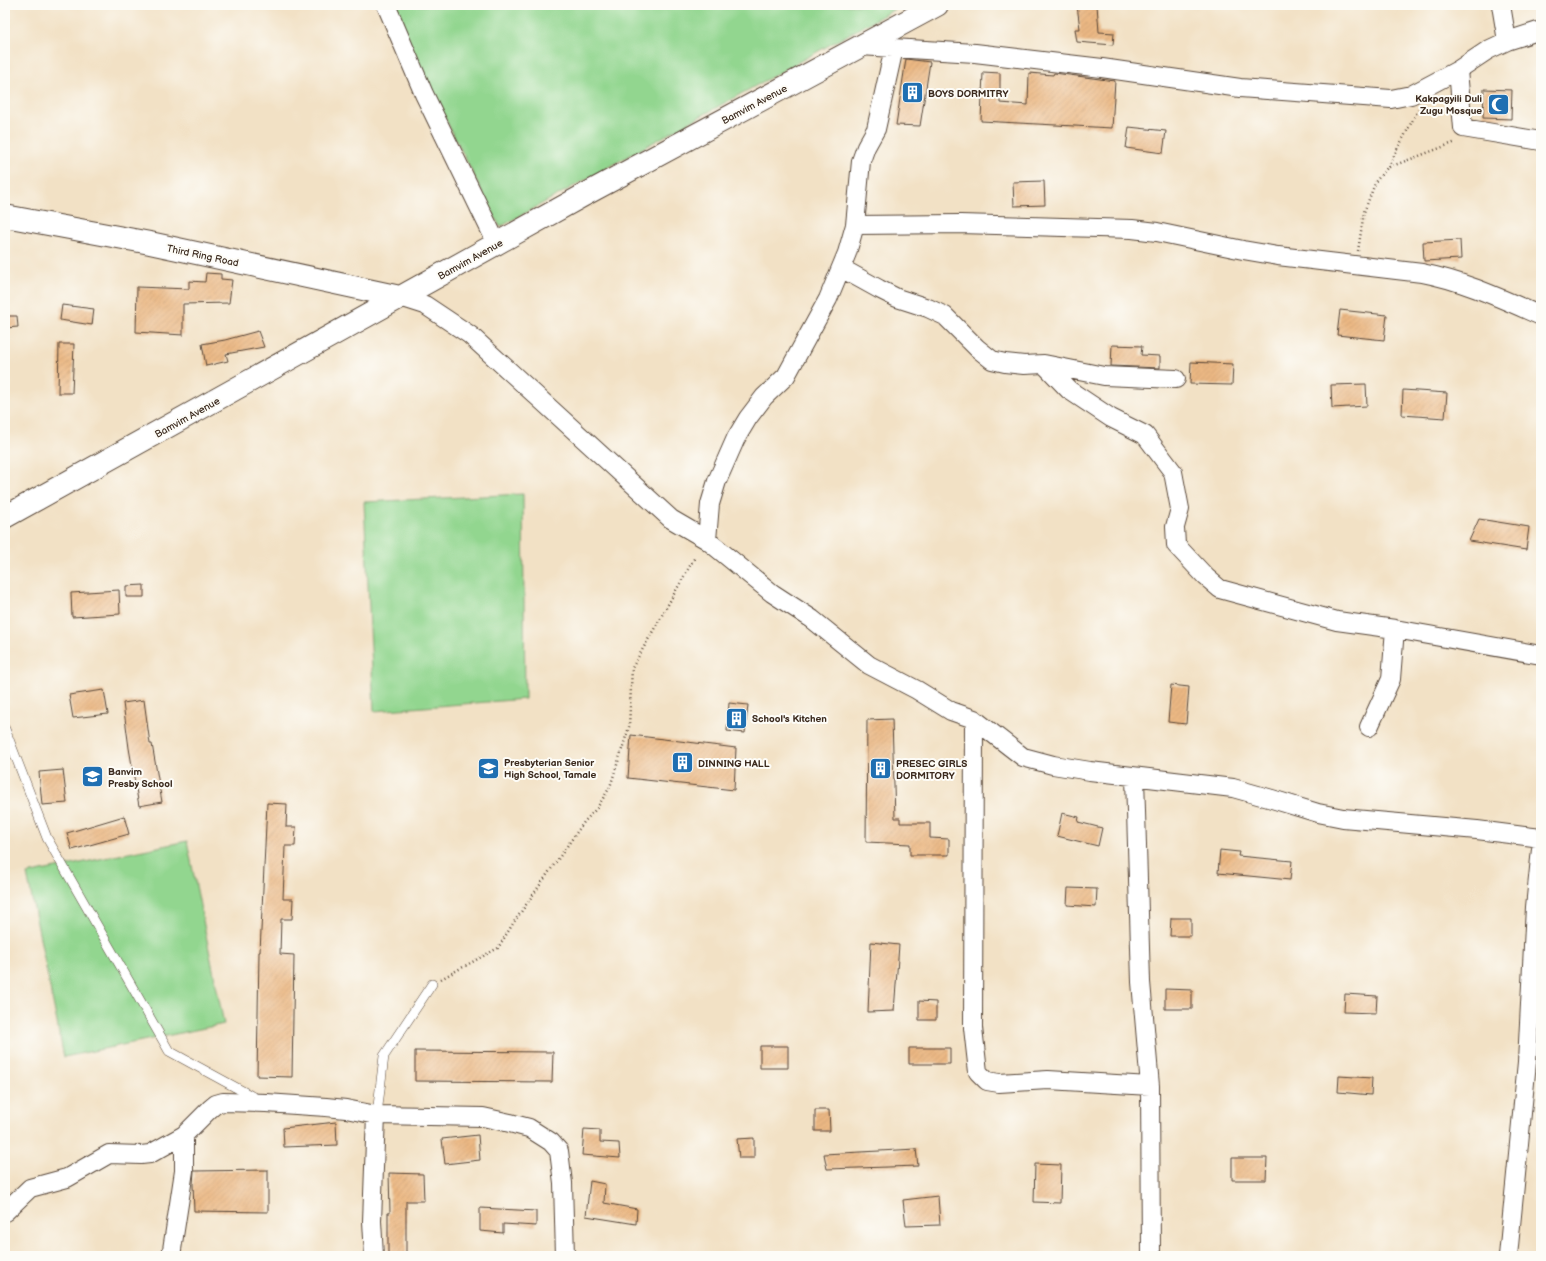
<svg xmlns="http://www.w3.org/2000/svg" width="1546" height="1261" font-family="'Balsamiq Sans',sans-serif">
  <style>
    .grass { fill: #92d68f; stroke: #668056 }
    .building { fill: url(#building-hatch) }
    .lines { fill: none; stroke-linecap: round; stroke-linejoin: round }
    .service-casing { stroke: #564537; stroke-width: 10 }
    .minor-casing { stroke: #564537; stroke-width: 20 }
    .tertiary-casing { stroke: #564537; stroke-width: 24 }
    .path { stroke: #564537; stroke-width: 2.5; stroke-dasharray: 1 3; stroke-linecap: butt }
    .service { stroke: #fff; stroke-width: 9 }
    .minor { stroke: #fff; stroke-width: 18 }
    .tertiary { stroke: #fff; stroke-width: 22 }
    .labels { text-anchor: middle; stroke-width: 4; stroke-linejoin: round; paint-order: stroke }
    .poi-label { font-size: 10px; font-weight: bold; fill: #3b2a1e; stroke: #fdfcf7; text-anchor: start }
    .street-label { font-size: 10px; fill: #3b2a1e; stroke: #fdfcf7 }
  </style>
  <defs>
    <pattern id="building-hatch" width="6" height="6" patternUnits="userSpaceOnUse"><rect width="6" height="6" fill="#ebb883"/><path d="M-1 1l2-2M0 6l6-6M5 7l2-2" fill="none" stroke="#ca9e71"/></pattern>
  </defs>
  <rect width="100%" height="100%" fill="#fdfcf7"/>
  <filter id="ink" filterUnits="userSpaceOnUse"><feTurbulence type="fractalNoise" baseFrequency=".025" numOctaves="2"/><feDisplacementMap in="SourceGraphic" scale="8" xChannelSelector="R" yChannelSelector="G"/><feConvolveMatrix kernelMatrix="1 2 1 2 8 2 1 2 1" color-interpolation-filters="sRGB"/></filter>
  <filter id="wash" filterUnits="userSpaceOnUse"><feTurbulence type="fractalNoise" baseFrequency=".012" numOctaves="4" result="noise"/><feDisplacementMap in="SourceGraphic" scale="16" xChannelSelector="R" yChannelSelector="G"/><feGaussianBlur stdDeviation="0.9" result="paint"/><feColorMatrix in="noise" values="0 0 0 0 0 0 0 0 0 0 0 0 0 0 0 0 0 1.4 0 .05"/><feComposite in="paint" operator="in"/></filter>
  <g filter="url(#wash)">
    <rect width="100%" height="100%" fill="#f2e1c5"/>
    <!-- grass -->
    <path class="grass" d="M394 5H902L500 227 416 61Z
      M523 494 525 699 374 711 364 502Z
      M187 841 224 1024 64 1057 27 874Z"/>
    <g id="blocks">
      <!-- building -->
      <path class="building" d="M1077 5H1097L1099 32 1114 33 1113 45 1077 42 1075 29H1080Z
        M906 59 930 62 920 126 896 125Z
        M983 72 1000 73V103L1028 105 1029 73 1053 75 1054 73 1115 81 1112 128 981 121Z
        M1484 89 1512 90 1511 119 1483 118Z
        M1129 127 1166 131 1163 153 1126 148Z
        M1044 181 1045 205 1014 206 1013 182Z
        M1460 240 1461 259 1424 261 1423 242Z
        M206 273 221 274V279L232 280 229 303 183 304V335L136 332 137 287 189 289V281L205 282Z
        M62 305 94 309 92 325 60 320Z
        M1340 310 1387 315 1384 340 1337 335Z
        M5 316H17L18 327 5 328Z
        M258 331 264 347 226 354 228 361 206 366 202 344 225 340Z
        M59 344H74L72 393H58Z
        M1112 345 1142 346 1141 355 1160 356V368L1111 366Z
        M1191 362 1233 364 1232 385 1190 384Z
        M1366 384 1367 406 1332 408 1331 385Z
        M1403 390 1447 393 1445 418 1402 415Z
        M1479 519 1529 527 1526 550 1469 541Z
        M144 585V597H126V586Z
        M119 590 120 614 72 617 71 593Z
        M1171 685 1189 687 1186 724 1168 722Z
        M104 690 108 714 73 718 69 695Z
        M144 700 150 744H152L162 802 139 806 129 748 123 703Z
        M729 703 748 705 745 733 727 731Z
        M892 719 895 818H900V823H930V838L949 839V855H910V844L866 842 867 720Z
        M631 735 736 748 734 790 628 778Z
        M63 770 67 803 42 805 39 772Z
        M267 803 287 804 286 827H296L295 846H285L283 899H293L292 919H281L280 954 294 955 292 1077 257 1076 259 952H260Z
        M1062 813 1079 817 1078 822 1102 828 1098 846 1057 836Z
        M124 816 129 834 72 850 67 833Z
        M1220 850 1239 852 1238 856 1292 861 1290 880 1218 873Z
        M1068 888 1097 889 1096 907 1067 905Z
        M1171 918H1191V936H1170Z
        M871 942 899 945 894 1011 868 1012Z
        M1165 989 1192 990V1009H1165Z
        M1345 994 1377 996 1376 1013 1344 1012Z
        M919 1001 936 1002V1020H919Z
        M760 1046H788V1068H760Z
        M909 1048H950V1064H909Z
        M415 1051 553 1052 552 1082 415 1081Z
        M1339 1076 1372 1078 1371 1095 1338 1092Z
        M815 1110H829L830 1131H815Z
        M336 1122 337 1145 284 1147 283 1128Z
        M584 1129 600 1130V1142L619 1143 620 1158 582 1155Z
        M478 1135 480 1160 445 1164 442 1139Z
        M754 1138V1158H739L737 1139Z
        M916 1149 918 1166 827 1169 824 1154Z
        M1232 1158H1267L1266 1180H1232Z
        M1035 1164 1061 1165 1060 1203 1034 1202Z
        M268 1170V1212L194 1211 193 1184 194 1171Z
        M389 1173 423 1174 424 1201H406V1256H388V1213H390Z
        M590 1181 605 1184 604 1203 637 1209 636 1224 586 1216Z
        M938 1196 940 1225 906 1226 903 1200Z
        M480 1208 536 1211V1226L503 1224V1233L480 1231Z"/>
    </g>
  </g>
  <g filter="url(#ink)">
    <use href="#blocks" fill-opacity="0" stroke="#564537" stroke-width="1"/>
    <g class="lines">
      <defs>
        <path id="service" d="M5 729 47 838 169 1051 257 1099
          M376 1115 378 1106 384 1056 432 984"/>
        <path id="minor" d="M386 5 424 94 497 244
          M1501 5 1507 41
          M860 46 975 53 1102 68 1240 88 1391 99 1411 95 1458 70 1488 50 1507 41 1541 30
          M1458 70 1463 128 1541 141
          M855 225 960 224 1132 229 1157 232 1243 250 1278 256 1422 273C1464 281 1502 299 1541 316
          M841 268 879 289 897 298 928 308 945 316 977 348 992 360 1005 363 1024 365 1044 364 1104 376 1176 379
          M400 297 425 305 470 335 671 519 707 540 772 593 812 619 869 665 917 690 951 711 974 719 1023 757 1053 765 1090 771 1233 788 1272 799 1318 813 1343 818 1477 830 1541 838
          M1044 364 1069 390 1111 418 1145 435 1173 472 1180 509 1175 527 1176 545 1206 577 1220 589 1337 621 1395 629
          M707 540 710 504 717 481 736 438 748 418 764 397 786 376 828 299 847 253 855 225 861 161 866 147 876 129 894 48
          M974 719 973 1028 978 1072 987 1081 999 1083 1048 1080 1150 1086
          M1369 727 1391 679 1395 629 1541 655
          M1135 777 1141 982 1150 1086 1151 1256
          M5 1212 30 1188 67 1178 109 1154 141 1155 150 1154 184 1135 210 1109 216 1104 223 1102 266 1103 326 1107 346 1109 376 1115 483 1117 510 1123 529 1128 551 1142 559 1151 563 1183 565 1256
          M171 1256 184 1171V1135
          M374 1256 372 1221 376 1115
          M1508 1256 1527 1062 1535 907 1541 849"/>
        <path id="tertiary" d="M5 216 150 243 400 297
          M5 517 584 195 937 5"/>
      </defs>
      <!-- service casing -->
      <use href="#service" class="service-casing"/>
      <!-- minor casing -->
      <use href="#minor" class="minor-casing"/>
      <!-- tertiary casing -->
      <use href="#tertiary" class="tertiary-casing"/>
      <!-- path -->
      <path class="path" d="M1388 167 1418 110
        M1358 251 1364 212 1376 181 1387 168 1456 142
        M441 979 498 948 514 922 584 822 597 808 610 787 629 727 632 668 695 557"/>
      <!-- service -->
      <use href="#service" class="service"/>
      <!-- minor -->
      <use href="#minor" class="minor"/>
      <!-- tertiary -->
      <use href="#tertiary" class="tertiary"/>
    </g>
  </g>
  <!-- icons -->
  <defs>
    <symbol id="building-square" viewBox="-11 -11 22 22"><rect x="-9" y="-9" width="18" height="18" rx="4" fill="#1f6fb2" stroke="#fdfcf7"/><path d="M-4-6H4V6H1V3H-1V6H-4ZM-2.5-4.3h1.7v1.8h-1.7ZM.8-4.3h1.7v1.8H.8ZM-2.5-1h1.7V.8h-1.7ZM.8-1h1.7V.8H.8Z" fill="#fff"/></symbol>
    <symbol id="mosque-square" viewBox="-11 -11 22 22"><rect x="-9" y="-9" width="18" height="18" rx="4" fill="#1f6fb2" stroke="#fdfcf7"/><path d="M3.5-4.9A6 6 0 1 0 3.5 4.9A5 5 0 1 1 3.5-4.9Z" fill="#fff"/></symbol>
    <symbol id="school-square" viewBox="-11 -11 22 22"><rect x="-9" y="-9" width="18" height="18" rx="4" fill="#1f6fb2" stroke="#fdfcf7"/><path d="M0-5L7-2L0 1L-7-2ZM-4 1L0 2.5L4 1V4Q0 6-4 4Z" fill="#fff"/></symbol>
  </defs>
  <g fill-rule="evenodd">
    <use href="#building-square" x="900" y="80" width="25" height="25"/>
    <use href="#mosque-square" x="1486" y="92" width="25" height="25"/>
    <use href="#building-square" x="724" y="706" width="25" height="25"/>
    <use href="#building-square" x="670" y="750" width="25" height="25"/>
    <use href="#school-square" x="476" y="756" width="25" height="25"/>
    <use href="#building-square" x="868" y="756" width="25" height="25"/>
    <use href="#school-square" x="80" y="764" width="25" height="25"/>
  </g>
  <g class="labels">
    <!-- poi labels -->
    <g class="poi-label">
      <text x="928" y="97">BOYS DORMITRY</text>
      <text x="1482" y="102" text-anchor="end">Kakpagyili Duli<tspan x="1482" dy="12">Zugu Mosque</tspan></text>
      <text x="752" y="722">School's Kitchen</text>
      <text x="504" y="766">Presbyterian Senior<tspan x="504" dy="12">High School, Tamale</tspan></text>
      <text x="698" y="767">DINNING HALL</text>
      <text x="896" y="767">PRESEC GIRLS<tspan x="896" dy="12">DORMITORY</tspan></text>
      <text x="108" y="775">Banvim<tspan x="108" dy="12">Presby School</tspan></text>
    </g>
    <!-- street labels -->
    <g class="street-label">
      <text transform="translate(754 104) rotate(-28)" y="4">Bamvim Avenue</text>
      <text transform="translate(203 255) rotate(12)" y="4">Third Ring Road</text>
      <text transform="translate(470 259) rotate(-29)" y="4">Bamvim Avenue</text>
      <text transform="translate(187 417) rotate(-29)" y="4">Bamvim Avenue</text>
    </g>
  </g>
  <!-- margin -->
  <rect width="1546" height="1261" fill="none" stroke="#fdfcf7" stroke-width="20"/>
</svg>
